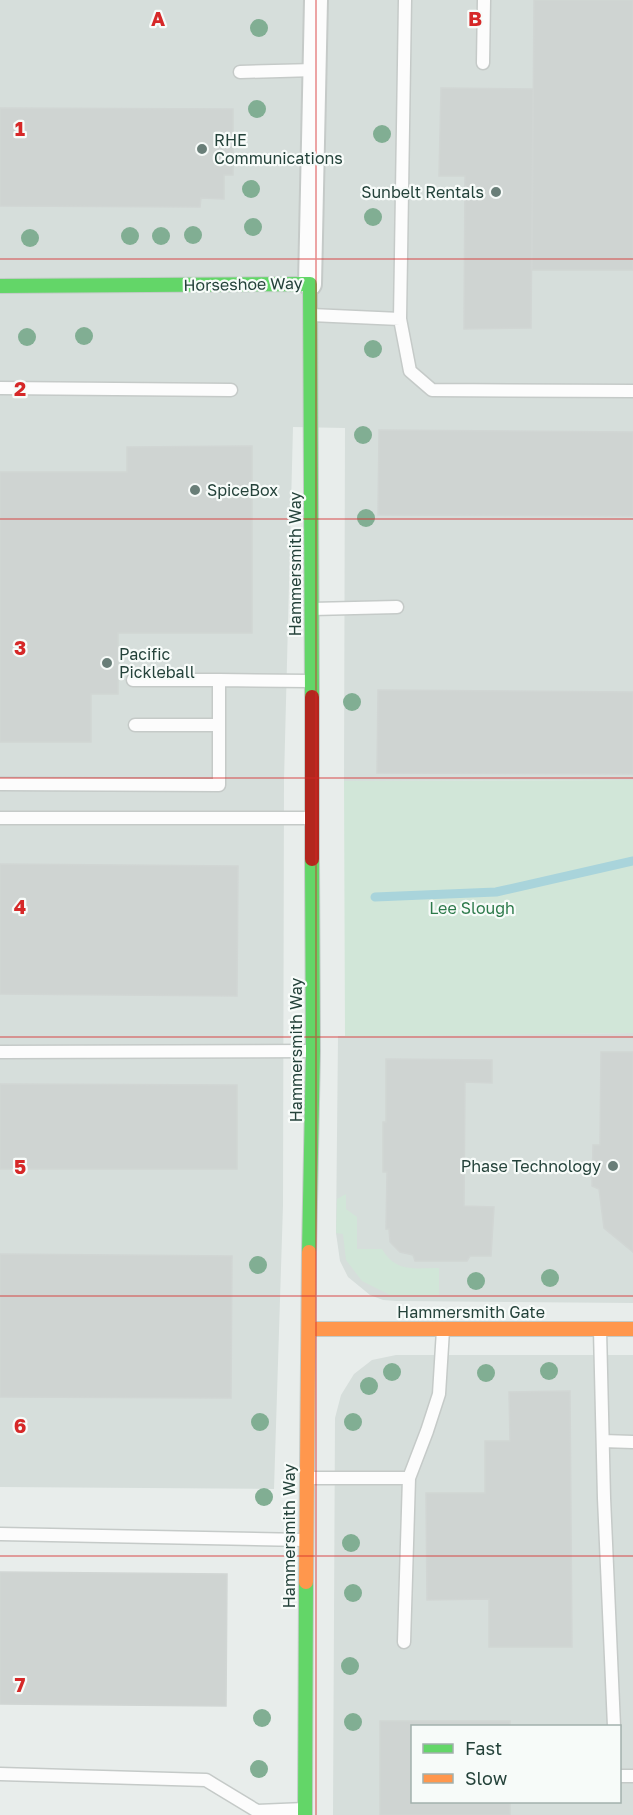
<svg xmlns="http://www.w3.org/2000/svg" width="633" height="1815" font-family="'Golos Text',sans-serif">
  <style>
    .built { fill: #d6dedb; fill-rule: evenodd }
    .green { fill: #d1e6d8 }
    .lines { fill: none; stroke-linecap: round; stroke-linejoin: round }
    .stream { stroke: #a9d4db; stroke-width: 9 }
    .building { fill: #cfd4d2; stroke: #d1d6d4; stroke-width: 1.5 }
    .lane-casing { stroke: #c5cac8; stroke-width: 15 }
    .street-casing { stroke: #c5cac8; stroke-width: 26 }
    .fast-casing { stroke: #c3cbc8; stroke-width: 16 }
    .slow-casing { stroke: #c3cbc8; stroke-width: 16 }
    .jam-casing { stroke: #c3cbc8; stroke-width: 16 }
    .lane { stroke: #fcfcfc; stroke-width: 12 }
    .street { stroke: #fcfcfc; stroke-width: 22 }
    .fast { stroke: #63d668; stroke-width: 14 }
    .slow { stroke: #ff974d; stroke-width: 14 }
    .jam { stroke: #b3261e; stroke-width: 14 }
    .tree { fill: #81ae93 }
    .grid { fill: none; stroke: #d62828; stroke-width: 1.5; stroke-opacity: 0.55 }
    .poi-dot { fill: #697e78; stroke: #f7fbf9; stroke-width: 2 }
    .labels { text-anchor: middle; stroke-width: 4.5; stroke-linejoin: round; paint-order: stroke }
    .poi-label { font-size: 16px; fill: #24423a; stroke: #f7fbf9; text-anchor: start }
    .street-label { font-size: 16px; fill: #24423a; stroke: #f7fbf9 }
    .park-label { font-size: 16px; fill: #2d7a4b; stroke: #f7fbf9 }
    .grid-label { font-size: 20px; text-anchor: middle; font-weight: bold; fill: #d62828; stroke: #f7fbf9; stroke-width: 4.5; stroke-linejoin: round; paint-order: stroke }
  </style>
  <rect width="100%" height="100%" fill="#e8edeb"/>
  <!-- built -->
  <path class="built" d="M0 0H633V780L344 781 345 428 293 427 284 780 283 1205 274 1489 0 1487Z
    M633 1033V1303L396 1301 383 1300 370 1295 348 1277 340 1261 336 1233 338 1036Z
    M396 1355H633V1815H333L335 1418 341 1395 354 1374 372 1360ZM412 1726H620V1802H412Z"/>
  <!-- green -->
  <path class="green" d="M633 780V1033L345 1037 344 781Z
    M346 1194V1209L357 1217V1249H382C396 1273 415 1268 439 1268V1295H390L362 1281 346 1260 343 1234 336 1233 337 1199Z"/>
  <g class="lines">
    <!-- stream -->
    <path class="stream" d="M375 897 496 892 633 861"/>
  </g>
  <!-- building -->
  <path class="building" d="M534 0H633V270H532Z
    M441 88 533 89 531 328 464 329 465 176H439Z
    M0 108 233 109V175H224V199L201 198 200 207 0 206Z
    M379 430 633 432V516L378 515Z
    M252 446V633H118V694H91V742H0V472H127V447Z
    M378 690 633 692V774L377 773Z
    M0 864 238 866 237 996 0 994Z
    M601 1052H633V1252L604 1228 599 1189 592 1186 593 1145H600Z
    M386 1059 492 1060V1083L465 1082 464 1206 494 1207 491 1256H470L467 1261H415L413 1255 400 1252 390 1242 389 1229H386L387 1172H383V1122H386Z
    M0 1084 237 1085V1169H0Z
    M0 1254 232 1256 231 1398 0 1397Z
    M570 1391 572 1647H489V1599L427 1600 426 1493H485V1441H510L509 1392Z
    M0 1572 227 1574 226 1706 0 1704Z
    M380 1721H510V1726H412V1802H510V1815H380Z"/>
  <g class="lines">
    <defs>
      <path id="lane" d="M483 63 484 0
        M240 72 315 70
        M311 315 400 319 410 371 432 390 633 391
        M400 319 405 0
        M0 388 231 390
        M312 609 397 607
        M133 680H219
        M135 725H219
        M0 784 219 785V680L310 681
        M0 818H311
        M0 1052 312 1051
        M600 1330 604 1498 614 1726
        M603 1441 633 1442
        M307 1478H409L427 1431 439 1394 443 1330
        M0 1534 304 1540
        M404 1642 409 1478
        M0 1774 206 1780 257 1811 305 1809
        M620 1776H633"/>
      <path id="street" d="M310 284 316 0"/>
      <path id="fast" d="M0 286 310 284 312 697
        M309 1252 313 1051 312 859
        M305 1815 306 1582"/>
      <path id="slow" d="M309 1329H633
        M306 1582 309 1252"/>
      <path id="jam" d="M312 697V859"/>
    </defs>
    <!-- lane casing -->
    <use href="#lane" class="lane-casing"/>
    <!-- street casing -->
    <use href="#street" class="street-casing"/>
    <!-- fast casing -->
    <use href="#fast" class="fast-casing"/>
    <!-- slow casing -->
    <use href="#slow" class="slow-casing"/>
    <!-- jam casing -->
    <use href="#jam" class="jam-casing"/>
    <!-- lane -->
    <use href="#lane" class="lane"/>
    <!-- street -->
    <use href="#street" class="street"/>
    <!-- fast -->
    <use href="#fast" class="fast"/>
    <!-- slow -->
    <use href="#slow" class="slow"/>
    <!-- jam -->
    <use href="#jam" class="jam"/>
  </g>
  <!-- trees -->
  <g class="tree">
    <circle cx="259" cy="28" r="9"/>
    <circle cx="257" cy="109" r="9"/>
    <circle cx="382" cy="134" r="9"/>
    <circle cx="251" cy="189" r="9"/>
    <circle cx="373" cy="217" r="9"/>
    <circle cx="253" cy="227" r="9"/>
    <circle cx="193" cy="235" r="9"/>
    <circle cx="130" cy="236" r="9"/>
    <circle cx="161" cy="236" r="9"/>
    <circle cx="30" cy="238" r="9"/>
    <circle cx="84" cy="336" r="9"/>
    <circle cx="27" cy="337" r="9"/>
    <circle cx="373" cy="349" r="9"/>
    <circle cx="363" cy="435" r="9"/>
    <circle cx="366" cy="518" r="9"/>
    <circle cx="352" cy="702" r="9"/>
    <circle cx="258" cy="1265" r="9"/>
    <circle cx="550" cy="1278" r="9"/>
    <circle cx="476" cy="1281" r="9"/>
    <circle cx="549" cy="1371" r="9"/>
    <circle cx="392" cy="1372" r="9"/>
    <circle cx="486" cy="1373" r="9"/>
    <circle cx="369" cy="1386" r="9"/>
    <circle cx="260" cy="1422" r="9"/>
    <circle cx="353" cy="1422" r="9"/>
    <circle cx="264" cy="1497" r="9"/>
    <circle cx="351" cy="1543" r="9"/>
    <circle cx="353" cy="1593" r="9"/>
    <circle cx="350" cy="1666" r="9"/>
    <circle cx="262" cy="1718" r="9"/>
    <circle cx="353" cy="1722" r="9"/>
    <circle cx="259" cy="1769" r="9"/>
  </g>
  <!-- grid -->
  <path class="grid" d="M316 0V1815M0 259H633M0 519H633M0 778H633M0 1037H633M0 1296H633M0 1556H633"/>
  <!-- markers -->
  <g class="poi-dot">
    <circle cx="202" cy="149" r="6"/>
    <circle cx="496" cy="192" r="6"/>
    <circle cx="195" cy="490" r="6"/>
    <circle cx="107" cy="663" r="6"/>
    <circle cx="613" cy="1166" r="6"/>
  </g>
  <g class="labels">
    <!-- poi labels -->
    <g class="poi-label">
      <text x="214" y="146">RHE<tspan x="214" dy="18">Communications</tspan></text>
      <text x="484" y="198" text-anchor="end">Sunbelt Rentals</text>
      <text x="207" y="496">SpiceBox</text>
      <text x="119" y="660">Pacific<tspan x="119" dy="18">Pickleball</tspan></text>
      <text x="601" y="1172" text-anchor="end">Phase Technology</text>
    </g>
    <!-- street labels -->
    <g class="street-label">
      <text transform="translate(243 284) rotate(-1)" y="6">Horseshoe Way</text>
      <text transform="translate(295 564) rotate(-90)" y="6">Hammersmith Way</text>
      <text transform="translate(296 1050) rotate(-90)" y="6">Hammersmith Way</text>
      <text x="471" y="1318">Hammersmith Gate</text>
      <text transform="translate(289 1536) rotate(-90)" y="6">Hammersmith Way</text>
    </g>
    <!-- park labels -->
    <g class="park-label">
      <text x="472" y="914">Lee Slough</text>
    </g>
  </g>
  <g class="grid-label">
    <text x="158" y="26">A</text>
    <text x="475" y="26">B</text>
    <text x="20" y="136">1</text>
    <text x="20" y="396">2</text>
    <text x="20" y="655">3</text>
    <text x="20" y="914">4</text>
    <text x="20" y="1174">5</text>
    <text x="20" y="1433">6</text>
    <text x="20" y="1692">7</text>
  </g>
  <!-- legend -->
  <rect x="411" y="1725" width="210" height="78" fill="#f7fbf9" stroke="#a3b1ad" stroke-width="1.5"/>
  <rect x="423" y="1744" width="30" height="9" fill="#63d668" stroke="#a3b1ad" stroke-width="1.5"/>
  <text x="465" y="1755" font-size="18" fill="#24423a">Fast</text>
  <rect x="423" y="1774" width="30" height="9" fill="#ff974d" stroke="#a3b1ad" stroke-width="1.5"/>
  <text x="465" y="1785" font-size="18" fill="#24423a">Slow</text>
</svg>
